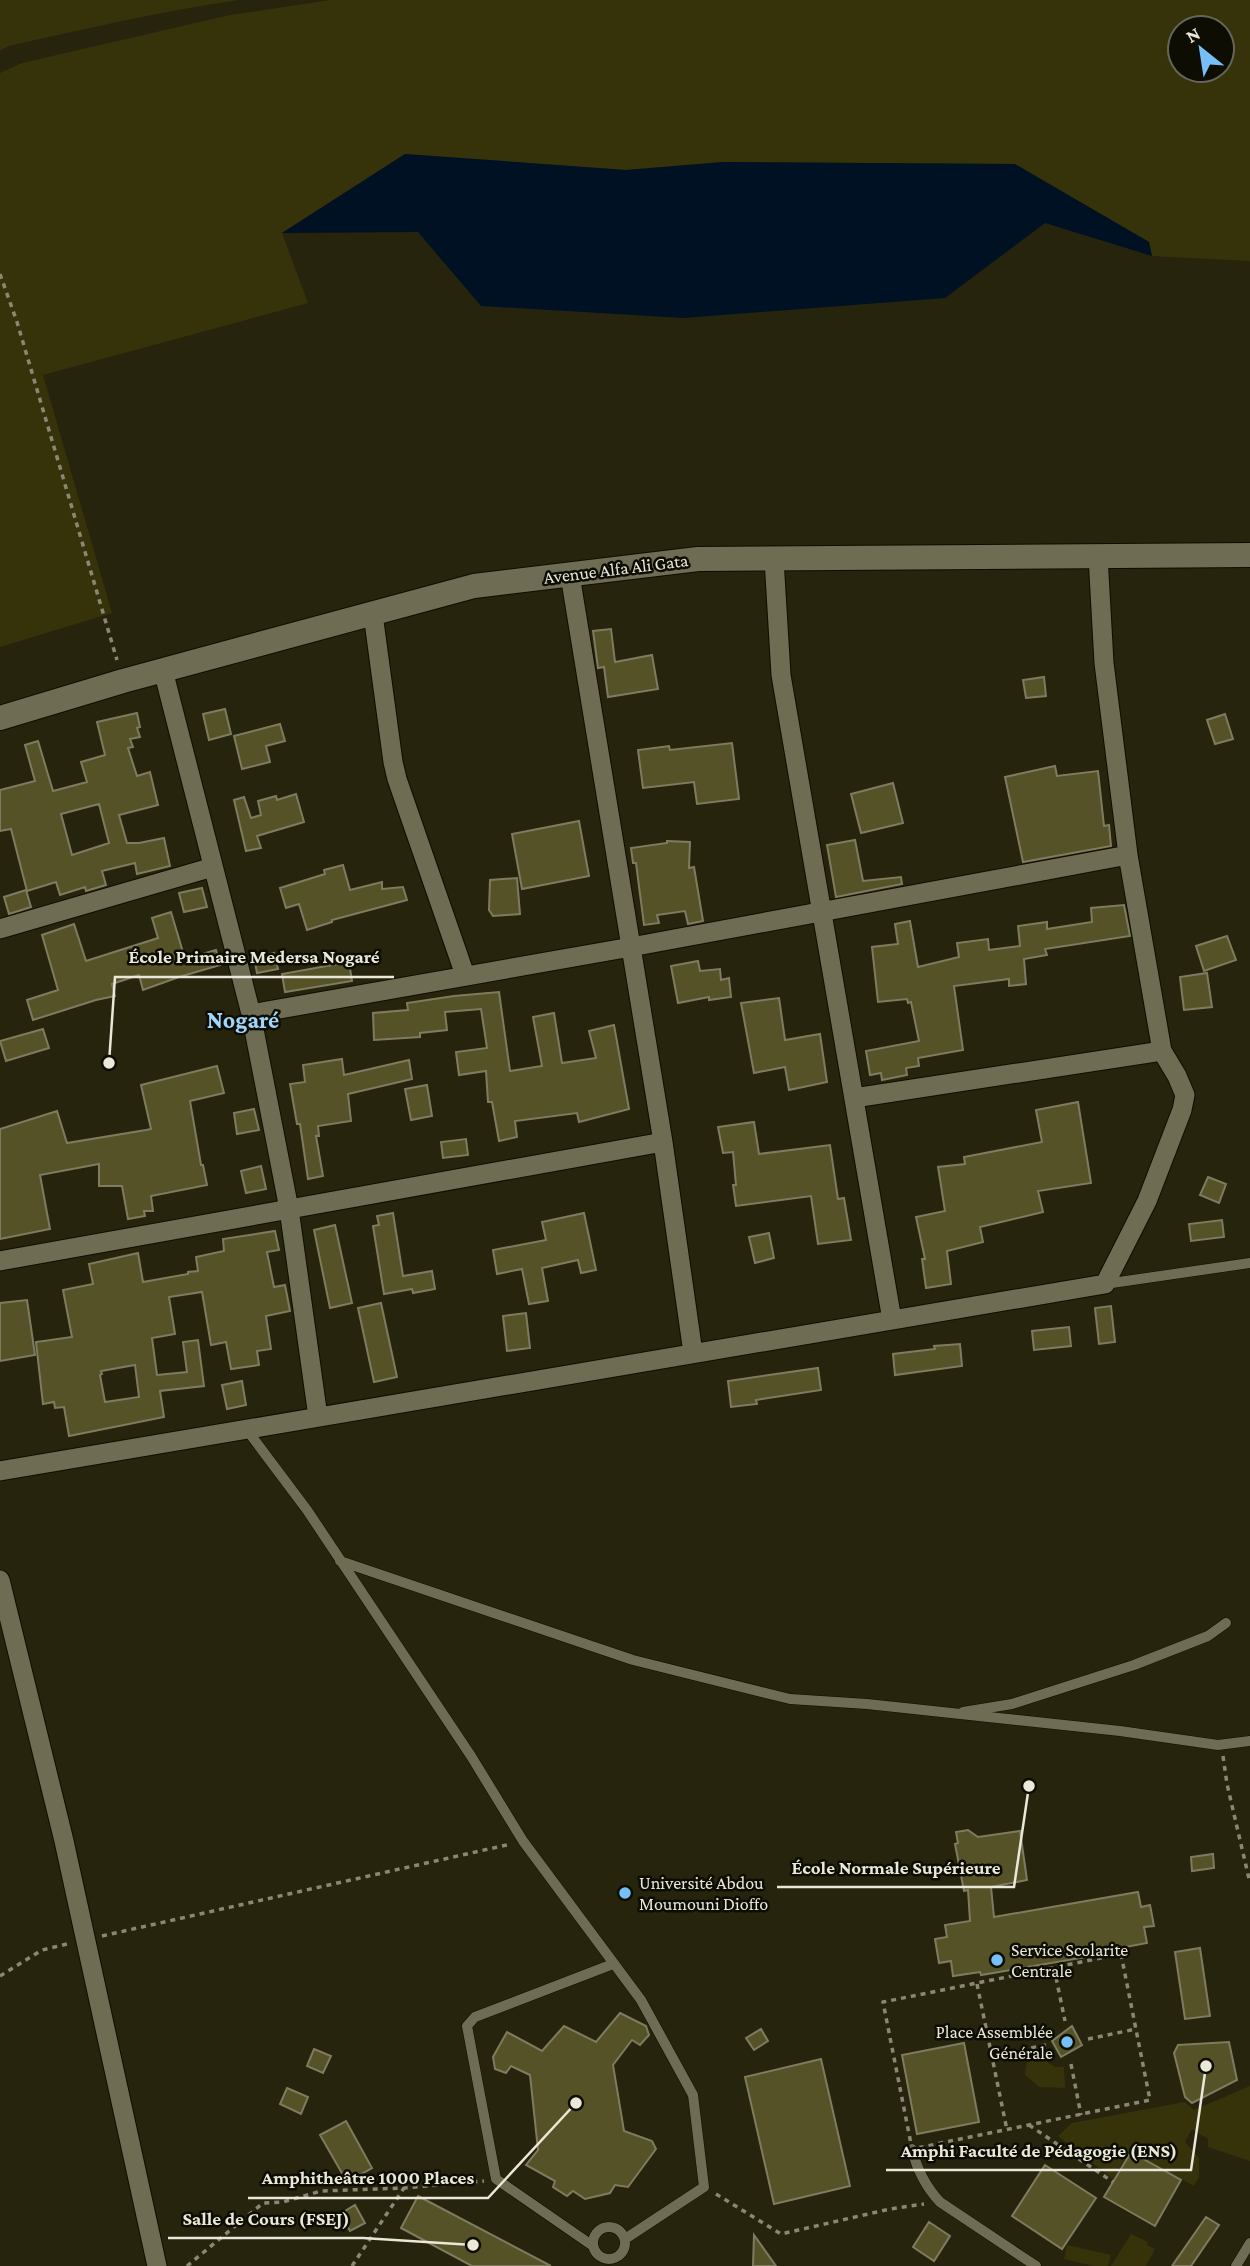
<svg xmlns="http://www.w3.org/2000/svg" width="1250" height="2266" font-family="'Crimson Pro',serif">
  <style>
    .green { fill: #36330b; fill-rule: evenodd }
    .water { fill: #001123 }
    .building { fill: #555227; stroke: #7d7c60; stroke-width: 2; fill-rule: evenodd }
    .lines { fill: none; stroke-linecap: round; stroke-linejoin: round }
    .service-casing { stroke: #0f0d00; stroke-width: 11 }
    .minor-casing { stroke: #0f0d00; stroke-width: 21 }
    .tertiary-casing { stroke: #0f0d00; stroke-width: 26 }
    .path { stroke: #8a8875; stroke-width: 3.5; stroke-dasharray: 5 5; stroke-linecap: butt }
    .service { stroke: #6e6c52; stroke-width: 10 }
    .minor { stroke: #6e6c52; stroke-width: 19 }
    .tertiary { stroke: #6e6c52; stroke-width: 24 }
    .poi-dot { fill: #77c0f7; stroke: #0e0d04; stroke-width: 2.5 }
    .labels { text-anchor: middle; stroke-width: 5; stroke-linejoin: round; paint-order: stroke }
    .street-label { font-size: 18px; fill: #e9e8d9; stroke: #0e0d04 }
    .poi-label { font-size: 18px; fill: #e9e8d9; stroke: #0e0d04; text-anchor: start }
    .district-label { font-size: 24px; font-weight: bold; fill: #a0d5fe; stroke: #0e0d04 }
    .leader { fill: none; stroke: #e9e8d9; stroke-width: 2.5 }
    .callout-dot { fill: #e9e8d9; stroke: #0e0d04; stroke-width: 2.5 }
    .callout-label { font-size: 19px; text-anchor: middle; font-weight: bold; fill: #e9e8d9; stroke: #0e0d04; stroke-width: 5; stroke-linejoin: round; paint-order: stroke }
  </style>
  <rect width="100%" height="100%" fill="#26240c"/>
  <!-- green -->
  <path class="green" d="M0 0H239C161 11 85 29 9 46L0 50Z
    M331 0H1250V261L1152 256 1149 242 1014 164 723 162 626 170 405 154 282 233 308 303 43 375 112 613 0 647V73L22 63 230 15ZM1180 28H1222V70H1180Z
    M1045 2049 1047 2052 1046 2061 1055 2067H1064L1065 2088 1039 2087 1025 2075 1028 2052Z
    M1250 2086V2161L1208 2147V2139L1192 2129 1185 2142 1199 2158V2177L1194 2186 1130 2150 1113 2179 1058 2136 1072 2123 1185 2102 1194 2110Z
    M1131 2234 1148 2242 1147 2245 1155 2249 1146 2266H1111Z
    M1067 2245 1111 2255 1108 2266H1094L1064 2259Z"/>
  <!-- water -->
  <path class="water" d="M405 154 626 170 723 162 1015 164 1149 242 1152 256 1045 223 945 298 683 318 481 306 418 232 282 233Z"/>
  <!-- building -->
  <path class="building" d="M611 629 615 662 652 655 658 689 608 697 604 667 598 668 593 631Z
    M1044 677 1046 696 1026 698 1023 680Z
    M225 709 231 734 209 740 203 714Z
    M137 713 140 727 137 728 140 737 130 739 133 747 128 748 137 776 150 772 158 805 119 815 127 843H139L164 838 170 866 137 874 135 863 102 871 106 885 86 891 85 887 60 895 56 882 27 891 11 829 0 831V790L35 781 25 745 38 741 53 791 87 782 81 762 105 755 97 722ZM99 804 109 843 72 855 61 814Z
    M1225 714 1233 739 1215 744 1207 720Z
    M280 724 285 741 266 746 270 762 242 769 234 736Z
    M732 743 739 799 697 804 694 782 643 788 638 750 669 746 670 750Z
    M1055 766 1057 776 1098 771 1104 826 1109 825 1111 846 1023 862 1005 777Z
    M893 783 903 823 861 833 851 794Z
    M296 794 304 822 257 836 261 848 246 851 234 800 244 797 251 818 261 815 258 801 276 796 277 800Z
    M579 821 589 876 522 889 512 834Z
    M855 840 863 881 901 877 902 884 836 897 827 845Z
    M667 841 690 842 689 868 694 867 703 921 688 924 685 911 657 915 659 923 644 925 636 863H633L631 848 667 843Z
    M343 865 350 890 382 882V889L403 887 407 900 332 920V922L307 930 299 904 286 908 280 888 325 874 324 870Z
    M517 878 520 914 493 916 489 910 490 880Z
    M202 888 207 907 184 912 179 893Z
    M26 890 31 907 9 914 4 897Z
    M1124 905 1130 936 1045 949 1047 955 1024 959 1026 984 1009 986V979L954 986 963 1050 918 1058 919 1066 906 1068 907 1075 882 1080 881 1073 870 1075 866 1051 919 1041 911 1002 908 1003 907 999 878 1002 872 947 898 944 895 924 910 921 918 967 959 957 957 943 988 939 989 950 1020 946 1018 926 1047 922V929L1092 922 1091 908Z
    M171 912 185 959 216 950 220 965 179 977 143 990 139 975 112 984 115 996 96 1000 33 1020 27 1000 58 990 42 935 74 924 86 961 158 938 152 918Z
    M1227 936 1236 960 1204 971 1196 946Z
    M274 953 278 969 257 973 254 957Z
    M698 961 700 971 720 969 721 980 729 978 731 997 709 1000V997L678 1003 671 966Z
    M349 962 352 981 285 992 282 974Z
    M1207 973 1212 1007 1184 1010 1180 977Z
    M499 992 510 1071 542 1066 533 1017 554 1013 562 1063 596 1058 589 1031 614 1025 629 1109 579 1122 577 1113 515 1121 517 1137 499 1141 492 1102H488L486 1071 459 1075 456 1052 487 1048 481 1009 445 1012 447 1030 420 1033V1037L374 1040 373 1013 408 1010 407 1003 454 996Z
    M779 998 785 1040 820 1034 827 1082 789 1090 785 1067 754 1073 741 1003Z
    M43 1029 49 1048 6 1061 0 1041Z
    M342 1059 344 1075 409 1060 412 1079 348 1094 351 1121 318 1126 319 1136H316L323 1176 308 1179 300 1124H297L290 1084 305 1082 303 1065Z
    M217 1066 224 1093 190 1101 201 1165H203L207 1185 151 1196 153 1211H144L145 1216 128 1219 122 1186H99V1164L40 1175 50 1229 0 1239V1129L57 1111 67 1143 146 1130 151 1129 141 1085Z
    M427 1085 432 1116 411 1120 405 1089Z
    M1078 1102 1091 1183 1038 1191 1043 1212 980 1227 983 1242 947 1251 951 1284 926 1288 922 1259H925L916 1217 945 1211 938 1167 965 1164 964 1157 1042 1142 1036 1110Z
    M254 1109 259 1130 237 1134 234 1113Z
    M754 1122 759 1154 830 1145 838 1199 844 1198 851 1240 818 1244 811 1196 736 1206 733 1185H736L733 1152 723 1153 718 1127Z
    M466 1139 468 1155 443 1158 441 1142Z
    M261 1166 266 1189 246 1193 241 1171Z
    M1208 1177 1226 1184 1219 1203 1200 1195Z
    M393 1213 403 1276 432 1271 435 1289 413 1293 412 1289 384 1294 373 1226 379 1225 377 1216Z
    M584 1213 596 1270 581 1273 578 1260 542 1268 548 1301 529 1304 522 1269 497 1274 493 1250 546 1240 542 1222Z
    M1222 1220 1224 1237 1191 1241 1189 1224Z
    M335 1225 352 1303 330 1308 314 1230Z
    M275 1231 279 1250 267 1252 274 1287 285 1285 290 1311 266 1316 271 1349 257 1351 259 1365 231 1369 226 1342 211 1345 202 1292 169 1297 175 1334 152 1338 157 1375 187 1372 183 1342 198 1340 204 1386 160 1391 164 1417 69 1436 64 1407 55 1408 54 1402 43 1404 36 1342 72 1337 63 1290 93 1284 89 1264 138 1253 143 1282 188 1274V1272L198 1271 196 1257 224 1251 223 1239ZM135 1365 139 1397 105 1402 100 1375 102 1374 101 1371Z
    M769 1233 774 1258 755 1263 749 1237Z
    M27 1300 35 1355 0 1361V1303Z
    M381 1303 397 1377 374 1382 358 1308Z
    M1111 1306 1115 1342 1099 1344 1095 1308Z
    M526 1313 530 1348 507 1351 503 1316Z
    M1069 1327 1071 1346 1034 1350 1032 1331Z
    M960 1344 962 1366 895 1375 893 1354 935 1349 934 1346Z
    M818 1368 821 1390 756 1400 757 1404 731 1407 728 1381Z
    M242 1381 246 1405 227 1409 222 1385Z
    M968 1830 978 1837 1020 1831 1027 1880 991 1887 994 1917 1138 1892 1141 1907 1150 1905 1154 1926 1144 1927 1147 1943 1104 1951V1954L981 1975 980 1972 953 1976 951 1961 939 1963 935 1939 947 1937 945 1925 970 1921 968 1890 964 1891 955 1844 958 1843 956 1832Z
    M1213 1854 1214 1868 1192 1871 1191 1857Z
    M1200 1948 1210 2016 1185 2019 1175 1952Z
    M620 2013 646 2026 649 2035 640 2045 632 2040 613 2065 624 2131 652 2141 656 2149 628 2187 615 2185 610 2193 585 2199 573 2191 567 2196 553 2187 555 2181 526 2165 538 2150 530 2075 511 2066 506 2073 495 2069 493 2057 507 2032 542 2051 564 2026 596 2042Z
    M1072 2026 1082 2045 1061 2057 1052 2041Z
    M761 2029 768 2041 754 2050 746 2038Z
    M1229 2042 1237 2080 1192 2103 1185 2097 1174 2053 1178 2045Z
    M964 2043 979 2122 917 2134 902 2055Z
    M314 2049 331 2056 323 2073 307 2066Z
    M821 2059 850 2186 774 2204 745 2077Z
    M287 2088 308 2097 301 2114 280 2104Z
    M346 2121 372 2168 347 2182 320 2135Z
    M1131 2152 1181 2180 1155 2226 1104 2197Z
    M1045 2165 1096 2198 1062 2249 1012 2216Z
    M418 2196 551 2266H472L401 2228Z
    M355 2205 365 2223 350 2231 340 2214Z
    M1206 2217 1219 2225 1191 2266H1172Z
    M929 2222 950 2236 934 2261 913 2247Z
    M754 2235 776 2266H753Z"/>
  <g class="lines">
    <defs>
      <path id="service" d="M1105 1284 1250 1263
        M247 1430 307 1510 471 1756 523 1841 641 2000 693 2095 704 2187 625 2239
        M340 1561 633 1660 790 1699 867 1704 1120 1731 1218 1745 1250 1741
        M963 1712 1012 1704 1134 1665 1208 1636 1226 1623
        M912 2149C917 2170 925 2186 940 2202L1036 2266
        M593 2243a16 16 0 1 1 32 0a16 16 0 1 1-32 0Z
        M593 2246 496 2179 467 2026 475 2017 613 1964
        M1236 2266 1250 2243"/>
      <path id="minor" d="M1098 556 1104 663 1128 855
        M774 559 781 675 892 1320
        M570 575 663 1142 693 1353
        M373 614 393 762 397 779 465 975
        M163 670 251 1014 289 1209 318 1417
        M0 929 213 867
        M854 1098 1162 1051
        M0 1261 663 1142
        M0 1471 1105 1284 1147 1201 1182 1110 1185 1095 1177 1076 1162 1051 1128 855 631 947 251 1014
        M0 1580 64 1841 157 2266"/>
      <path id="tertiary" d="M0 718 123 681 474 586 698 559 1250 555"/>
    </defs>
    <!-- service casing -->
    <use href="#service" class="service-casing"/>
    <!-- minor casing -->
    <use href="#minor" class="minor-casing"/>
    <!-- tertiary casing -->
    <use href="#tertiary" class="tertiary-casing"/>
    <!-- path -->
    <path class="path" d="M0 274 17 322 117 660
      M1223 1756 1227 1784 1250 1883
      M102 1936 511 1844
      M1121 1954 1150 2100 912 2149 883 2002Z
      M1054 1968 1065 2021
      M0 1976 42 1950 67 1944
      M977 1984 1007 2130
      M1088 2039 1136 2029
      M992 2056 1046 2045
      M1071 2064 1081 2115
      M1029 2125 1113 2182
      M716 2194 781 2234 890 2209 924 2204
      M187 2266 263 2203 283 2202 321 2191 404 2188 484 2181
      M352 2266 404 2188"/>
    <!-- service -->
    <use href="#service" class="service"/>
    <!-- minor -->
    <use href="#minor" class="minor"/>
    <!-- tertiary -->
    <use href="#tertiary" class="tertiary"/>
  </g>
  <!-- markers -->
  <g class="poi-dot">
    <circle cx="625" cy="1893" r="7"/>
    <circle cx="997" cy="1960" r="7"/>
    <circle cx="1067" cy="2042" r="7"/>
  </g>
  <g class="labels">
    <!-- street labels -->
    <g class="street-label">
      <text transform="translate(616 569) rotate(-7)" y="6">Avenue Alfa Ali Gata</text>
    </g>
    <!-- poi labels -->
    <g class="poi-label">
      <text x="639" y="1889">Université Abdou<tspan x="639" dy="21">Moumouni Dioffo</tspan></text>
      <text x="1011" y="1956">Service Scolarite<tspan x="1011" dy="21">Centrale</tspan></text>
      <text x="1053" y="2038" text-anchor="end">Place Assemblée<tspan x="1053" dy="21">Générale</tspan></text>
    </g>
    <!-- district labels -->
    <g class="district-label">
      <text x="243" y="1028">Nogaré</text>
    </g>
  </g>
  <!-- callouts -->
  <path class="leader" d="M109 1063L115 977H394M1029 1786L1014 1887H777M1206 2066L1191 2170H886M576 2103L488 2198H248M473 2245L363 2238H168"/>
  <g class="callout-dot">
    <circle cx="109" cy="1063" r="7"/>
    <circle cx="1029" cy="1786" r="7"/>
    <circle cx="1206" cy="2066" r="7"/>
    <circle cx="576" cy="2103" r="7"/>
    <circle cx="473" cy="2245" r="7"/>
  </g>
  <g class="callout-label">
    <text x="254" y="963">École Primaire Medersa Nogaré</text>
    <text x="896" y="1874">École Normale Supérieure</text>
    <text x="1039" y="2157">Amphi Faculté de Pédagogie (ENS)</text>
    <text x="368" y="2184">Amphitheâtre 1000 Places</text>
    <text x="266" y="2225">Salle de Cours (FSEJ)</text>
  </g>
  <!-- north arrow -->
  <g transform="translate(1201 49) rotate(330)"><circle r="33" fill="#0e0d04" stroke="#666559" stroke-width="2"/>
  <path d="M0-5L12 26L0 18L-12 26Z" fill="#77c0f7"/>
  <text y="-10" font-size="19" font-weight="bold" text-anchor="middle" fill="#e9e8d9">N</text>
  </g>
</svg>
